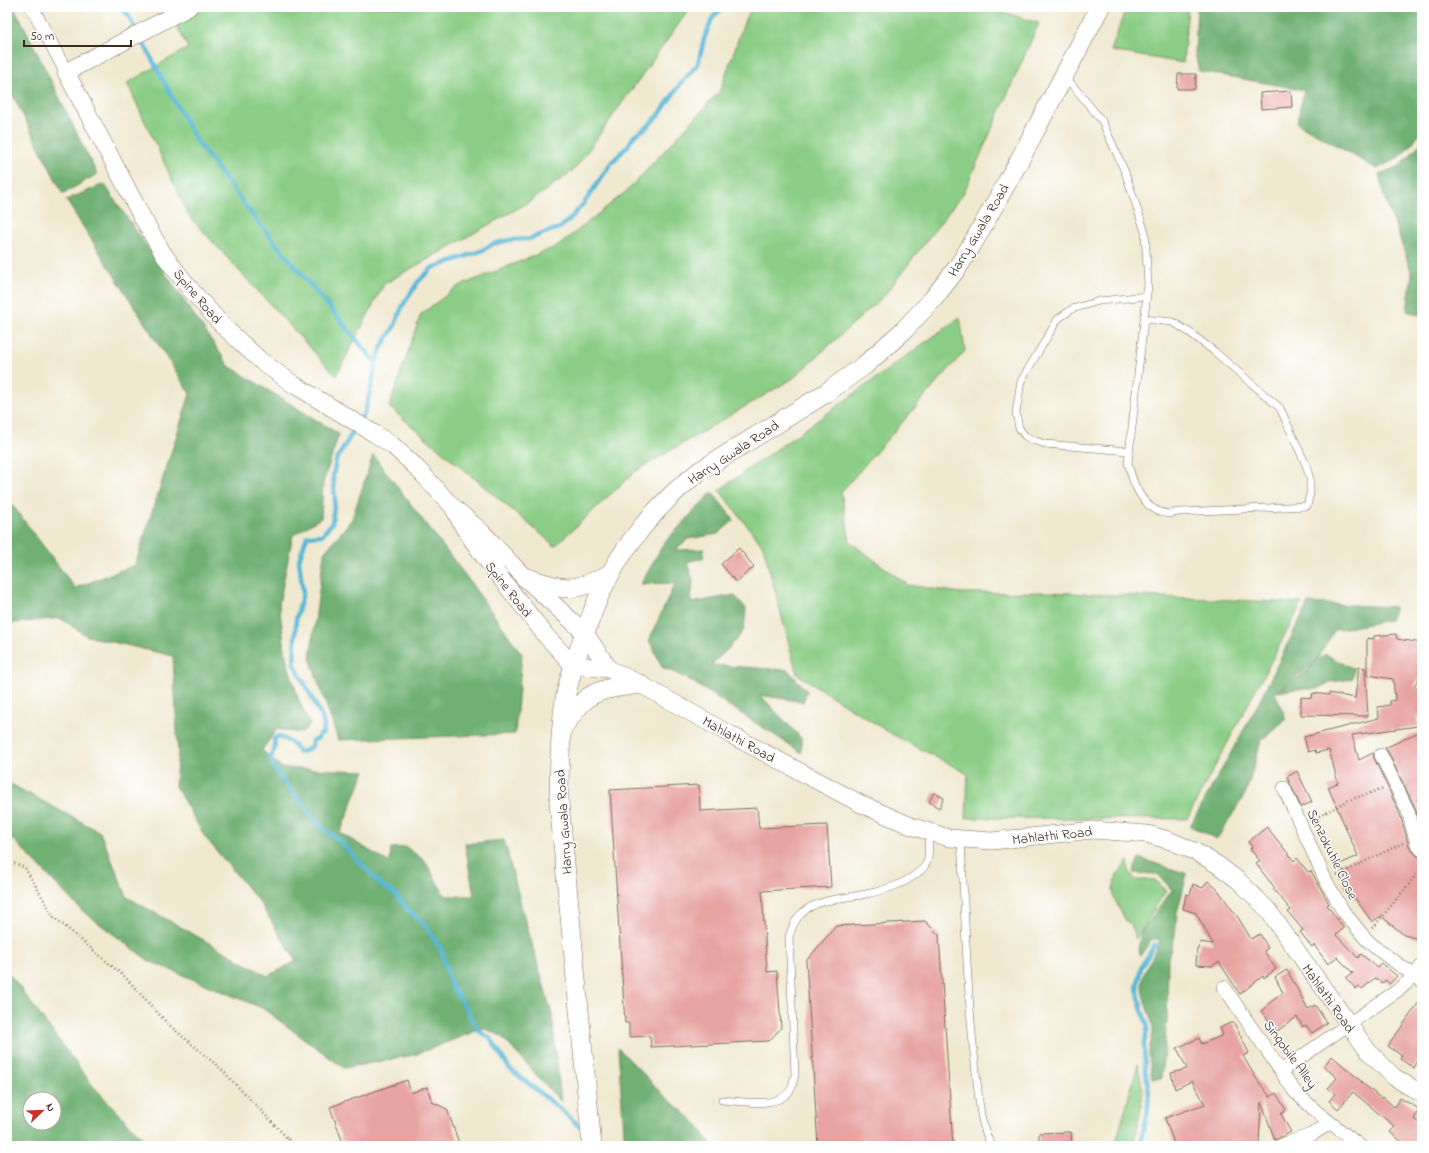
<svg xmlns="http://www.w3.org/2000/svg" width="1429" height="1153" font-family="'Indie Flower',sans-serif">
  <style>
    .green { fill: #8bcd86; stroke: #637c52 }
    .forest { fill: #70b073; stroke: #566d48; fill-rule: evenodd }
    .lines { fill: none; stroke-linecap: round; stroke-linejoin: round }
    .stream { stroke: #58b8d7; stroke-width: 4.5 }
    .building { fill: #e7a3a0 }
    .service-casing { stroke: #7a6d5c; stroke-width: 8 }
    .minor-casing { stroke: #7a6d5c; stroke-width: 14 }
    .tertiary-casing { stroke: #7a6d5c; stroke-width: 18 }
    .secondary-casing { stroke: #7a6d5c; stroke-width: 20 }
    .path { stroke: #7a6d5c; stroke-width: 2.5; stroke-dasharray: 1 3; stroke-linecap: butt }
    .service { stroke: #fff; stroke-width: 7 }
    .minor { stroke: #fff; stroke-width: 13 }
    .tertiary { stroke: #fff; stroke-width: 17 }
    .secondary { stroke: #fff; stroke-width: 19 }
    .labels { text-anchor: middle; stroke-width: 3; stroke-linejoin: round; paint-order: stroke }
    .street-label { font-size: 14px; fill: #3b2a1e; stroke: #fff }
  </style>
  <rect width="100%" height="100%" fill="#fff"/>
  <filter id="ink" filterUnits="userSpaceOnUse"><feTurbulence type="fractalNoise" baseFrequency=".025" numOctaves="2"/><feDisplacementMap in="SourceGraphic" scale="8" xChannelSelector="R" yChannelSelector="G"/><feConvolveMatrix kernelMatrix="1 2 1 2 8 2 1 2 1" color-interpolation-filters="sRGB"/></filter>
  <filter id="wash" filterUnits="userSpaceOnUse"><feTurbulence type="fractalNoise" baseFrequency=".012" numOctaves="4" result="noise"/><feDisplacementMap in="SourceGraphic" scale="16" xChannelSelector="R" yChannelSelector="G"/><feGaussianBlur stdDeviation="0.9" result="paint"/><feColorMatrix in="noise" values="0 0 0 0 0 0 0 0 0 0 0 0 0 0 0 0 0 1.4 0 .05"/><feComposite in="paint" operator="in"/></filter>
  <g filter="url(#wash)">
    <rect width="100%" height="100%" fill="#f0e9d0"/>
    <!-- green -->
    <path class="green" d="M167 7H691L574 170 529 202 384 284 336 376 189 216 127 83 188 48Z
      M754 7H987L1039 23 964 192 884 296 792 379 636 471 555 546 389 407 421 314 457 287 558 246 628 190 720 91 746 17Z
      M1126 7H1188L1183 63 1111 51Z
      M960 317 965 351 841 492 850 542 908 585 961 593 1045 592 1302 603 1187 819 966 818 968 774 890 733 797 674 763 546 719 490 825 415Z
      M1128 861 1129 872 1136 880H1155L1166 890 1136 939 1131 924 1126 921 1114 898 1113 889 1117 875Z
      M1138 1064 1143 1093 1138 1126 1132 1146H1115Z"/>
    <!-- forest -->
    <path class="forest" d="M7 7H13L21 20 97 174 63 194 7 84Z
      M1197 7H1422V132L1401 156 1377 169 1297 123 1304 90 1199 71 1195 54Z
      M1422 142V316L1407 311 1412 274 1397 230 1385 199 1379 174 1400 166Z
      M104 184 229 366 339 434 323 483 321 518 293 535 279 604 286 657 299 701 310 725 301 733 277 729 262 750 282 768 365 771 340 833 390 863 391 848 406 847 425 861 445 896H474L465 844 504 840 523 912 552 1015 561 1102 501 1036 484 1028 414 1055 344 1068 262 1008 149 961 80 909 14 840 7 838V782L100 832 127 897 268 976 296 961 260 903 205 837 175 786 178 751 173 656 87 636 60 618 7 624V498L75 588 135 565 190 394 66 200Z
      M373 455 465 575 522 654 515 734 338 740 310 658 324 553 352 519Z
      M712 492 734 520 718 534 688 539 675 550 704 549 703 558 687 562 693 580 691 603 734 595 746 608 744 630 729 648 711 665 788 670 807 691 803 702 760 695 801 738 802 753 688 679 662 667 649 640 675 583 641 584 664 543Z
      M1308 603 1395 607 1390 620 1335 630 1315 662 1325 654 1354 669 1352 679 1330 682 1318 689H1296L1278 692 1306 672 1315 663 1275 693 1286 719 1261 741 1246 793 1217 839 1190 826 1257 706Z
      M1139 858 1187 874 1177 913 1175 936 1168 958 1167 1021 1161 1079H1152C1151 1070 1149 1061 1149 1051 1150 1043 1154 1034 1153 1027 1150 1011 1139 995 1143 979 1146 964 1156 954 1160 939H1152L1140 956 1139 945 1141 932 1172 890 1158 874 1133 873Z
      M7 973 11 976 93 1086 150 1146H7ZM30 1099H54V1123H30Z
      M618 1048 667 1098 695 1122 713 1146H625Z"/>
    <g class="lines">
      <!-- stream -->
      <path class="stream" d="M121 7 128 15 136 31
        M140 37 195 139 257 221 376 363
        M579 1126 564 1112 509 1068 491 1039 479 1031 450 983 441 949 423 923 407 909 395 894 381 885 339 840 325 830 284 782 277 773 270 758 275 748 274 739 278 736 292 743 299 752 305 751 312 746V741L318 738 319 735 323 733 324 725 321 715 294 664 296 619 303 593 299 560 307 536 322 535 332 523 335 498 333 476 336 460 365 412 372 384 376 363 382 346 394 327 403 305 418 282 432 268 481 251 493 244 509 240 529 239 561 227 569 220 584 203 611 163 627 147 634 136 647 127 659 115 679 86 698 64 704 39 713 17 724 7
        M1139 1146 1147 1116 1149 1093 1145 1068 1144 1044 1148 1027 1142 1011 1137 988 1141 967 1155 944"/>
    </g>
    <g id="blocks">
      <!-- building -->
      <path class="building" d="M1178 74H1196L1195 89H1177Z
        M1291 91 1292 107 1261 109 1260 93Z
        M739 548 754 567 736 582 721 564Z
        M1396 634 1397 639 1422 643V673L1414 686 1422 692V720L1416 715 1418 726 1352 735 1359 760 1373 753 1374 758 1400 814 1409 846 1416 855 1422 858V940L1404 935 1381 916 1372 922 1352 894 1350 896 1341 880 1346 877 1340 864 1358 856 1328 787 1338 783 1329 750 1316 753 1315 750 1308 752 1304 737 1379 718 1378 707 1390 705V701L1395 700 1393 679 1367 675V638L1374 639V636Z
        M1359 667 1365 668 1368 716 1301 715V697L1312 698 1313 693 1329 695V693L1355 698Z
        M1419 732 1422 745V832L1415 808 1388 752 1385 748Z
        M1297 771 1312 802 1301 807 1287 777Z
        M699 785 700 811 757 808 759 828 827 825 831 887 762 891 767 972 777 971 781 1028 769 1041 651 1047 650 1036 629 1037V1023H625L610 790Z
        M934 792 944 798 939 808 929 802Z
        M1267 827 1294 861 1297 858 1308 872 1311 871 1329 904 1327 905 1344 928 1336 935 1358 958 1361 954 1378 968 1381 963 1397 976 1390 984 1385 980 1383 983 1375 978 1362 989 1359 986 1356 989 1346 978 1353 973 1337 957 1328 964 1314 945 1312 947 1300 932 1303 930 1288 912 1291 910 1273 889 1275 888 1256 864 1260 861 1250 849 1252 847 1248 842Z
        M1208 881 1218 890 1239 919 1251 939 1260 934 1268 948 1264 951 1276 969 1264 978 1263 976 1240 994 1219 962 1212 966 1196 965 1197 949H1199L1200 942 1213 944 1196 913 1183 909 1186 894 1190 895 1193 884 1203 888Z
        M925 921 939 935 953 1146H818L806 961 836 926Z
        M1287 970 1308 1009 1315 1005 1327 1023 1312 1033 1306 1025 1303 1027 1297 1017 1277 1031 1261 1011 1268 1005V1004L1283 993 1275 977Z
        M1422 998V1063L1418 1061 1414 1068 1400 1059 1402 1056 1388 1046Z
        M1230 1023H1234L1249 1053 1243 1056 1256 1078 1270 1097 1276 1093 1286 1110 1281 1114 1291 1132 1275 1140 1261 1102 1259 1146H1208L1206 1142 1192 1146H1175L1165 1118 1205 1104 1192 1081 1175 1089 1171 1073 1187 1069 1177 1048 1199 1038 1202 1044 1223 1035 1220 1028Z
        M1332 1056 1362 1082H1361L1382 1099 1383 1097 1394 1107 1400 1098 1419 1109 1414 1119 1422 1126V1146H1407L1390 1132 1395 1127 1353 1092 1338 1109 1329 1101 1335 1094 1328 1088 1337 1078 1324 1066Z
        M407 1080 411 1093 427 1087 432 1102 447 1109 460 1146H344L330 1107Z
        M1071 1132 1072 1146H1039V1133Z"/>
    </g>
  </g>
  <g filter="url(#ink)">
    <use href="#blocks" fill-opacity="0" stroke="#7a6d5c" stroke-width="1"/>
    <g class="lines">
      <defs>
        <path id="service" d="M1065 76 1102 121 1125 172 1145 232 1148 285 1128 463C1133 484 1142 510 1168 514 1171 514 1176 512 1180 512L1307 506 1310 494V479L1306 465 1280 408 1215 352 1189 332 1173 322 1144 319
          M1129 451 1045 444 1033 440 1025 436 1019 428 1016 413 1021 381 1058 319 1072 309 1099 301 1147 296
          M961 839C965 917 967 995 976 1072 979 1097 979 1124 992 1146
          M722 1100C742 1101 782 1110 792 1087 793 1083 794 1078 795 1075L789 937C792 928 795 919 802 913 816 899 847 898 866 894 881 891 899 886 912 877 918 873 924 869 927 862 930 853 928 841 928 832"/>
        <path id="minor" d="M32 7 66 72
          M1381 755 1408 811 1417 844 1422 850
          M1284 788 1326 881 1343 911 1365 938 1377 949 1422 981
          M1224 987 1295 1092 1317 1112 1360 1146
          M1281 1071 1401 988 1414 976 1422 965
          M1280 1146 1311 1135 1330 1123"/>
        <path id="tertiary" d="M189 7 66 72 142 217 164 255 191 290 223 326 261 361 293 384 375 434 392 445 414 465 453 507 482 532 524 577 585 633 609 669
          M453 507 464 528 485 558 547 637 573 665 609 669 640 684 731 735 861 804 911 826 949 838 992 841 1093 830 1147 834 1171 841 1196 852 1218 865 1239 881 1267 909 1368 1051 1394 1077 1422 1094"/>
        <path id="secondary" d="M524 577C564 590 572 594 610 574
          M562 728C569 719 576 708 584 701 599 687 621 687 640 684
          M592 1146 559 802C559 767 560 733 565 699 569 677 577 656 584 635 590 621 594 606 601 592 623 545 659 502 700 471L826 393 865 365 904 330 933 299 958 267 974 241 1018 163 1100 7"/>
      </defs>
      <!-- service casing -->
      <use href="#service" class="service-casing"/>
      <!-- minor casing -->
      <use href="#minor" class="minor-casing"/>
      <!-- tertiary casing -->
      <use href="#tertiary" class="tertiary-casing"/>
      <!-- secondary casing -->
      <use href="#secondary" class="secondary-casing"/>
      <!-- path -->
      <path class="path" d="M1417 800 1422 794
        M1312 820 1347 801 1384 788
        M7 860 25 868 54 917 125 977 168 1024 220 1068 295 1146
        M1337 875 1403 843
        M1373 928 1422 868"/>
      <!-- service -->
      <use href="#service" class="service"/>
      <!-- minor -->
      <use href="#minor" class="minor"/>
      <!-- tertiary -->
      <use href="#tertiary" class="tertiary"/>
      <!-- secondary -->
      <use href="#secondary" class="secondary"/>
    </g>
  </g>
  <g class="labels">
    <!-- street labels -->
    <g class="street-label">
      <text transform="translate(978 230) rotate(-59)" y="5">Harry Gwala Road</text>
      <text transform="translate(198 296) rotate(50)" y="5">Spine Road</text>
      <text transform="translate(733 452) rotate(-33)" y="5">Harry Gwala Road</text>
      <text transform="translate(509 589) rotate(52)" y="5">Spine Road</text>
      <text transform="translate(739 739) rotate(29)" y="5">Mahlathi Road</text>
      <text transform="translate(563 822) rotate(-94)" y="5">Harry Gwala Road</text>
      <text transform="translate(1052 835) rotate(-6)" y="5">Mahlathi Road</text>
      <text transform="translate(1333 854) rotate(64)" y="5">Senzokuhle Close</text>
      <text transform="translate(1329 998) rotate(55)" y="5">Mahlathi Road</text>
      <text transform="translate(1291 1054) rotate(54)" y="5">Sinqobile Alley</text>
    </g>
  </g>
  <!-- margin -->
  <rect width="1429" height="1153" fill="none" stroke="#fff" stroke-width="24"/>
  <!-- north arrow -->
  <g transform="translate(42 1111) rotate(67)"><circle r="19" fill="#ffffff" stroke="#b1aaa5"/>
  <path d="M0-3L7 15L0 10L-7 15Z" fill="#c8321e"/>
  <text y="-6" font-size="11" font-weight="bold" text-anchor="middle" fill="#3b2a1e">N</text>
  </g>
  <!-- scale -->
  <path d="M24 40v6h107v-6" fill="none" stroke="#3b2a1e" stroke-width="2"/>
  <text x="30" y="40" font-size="12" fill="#3b2a1e" stroke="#ffffff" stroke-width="3" paint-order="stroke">50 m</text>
</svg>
